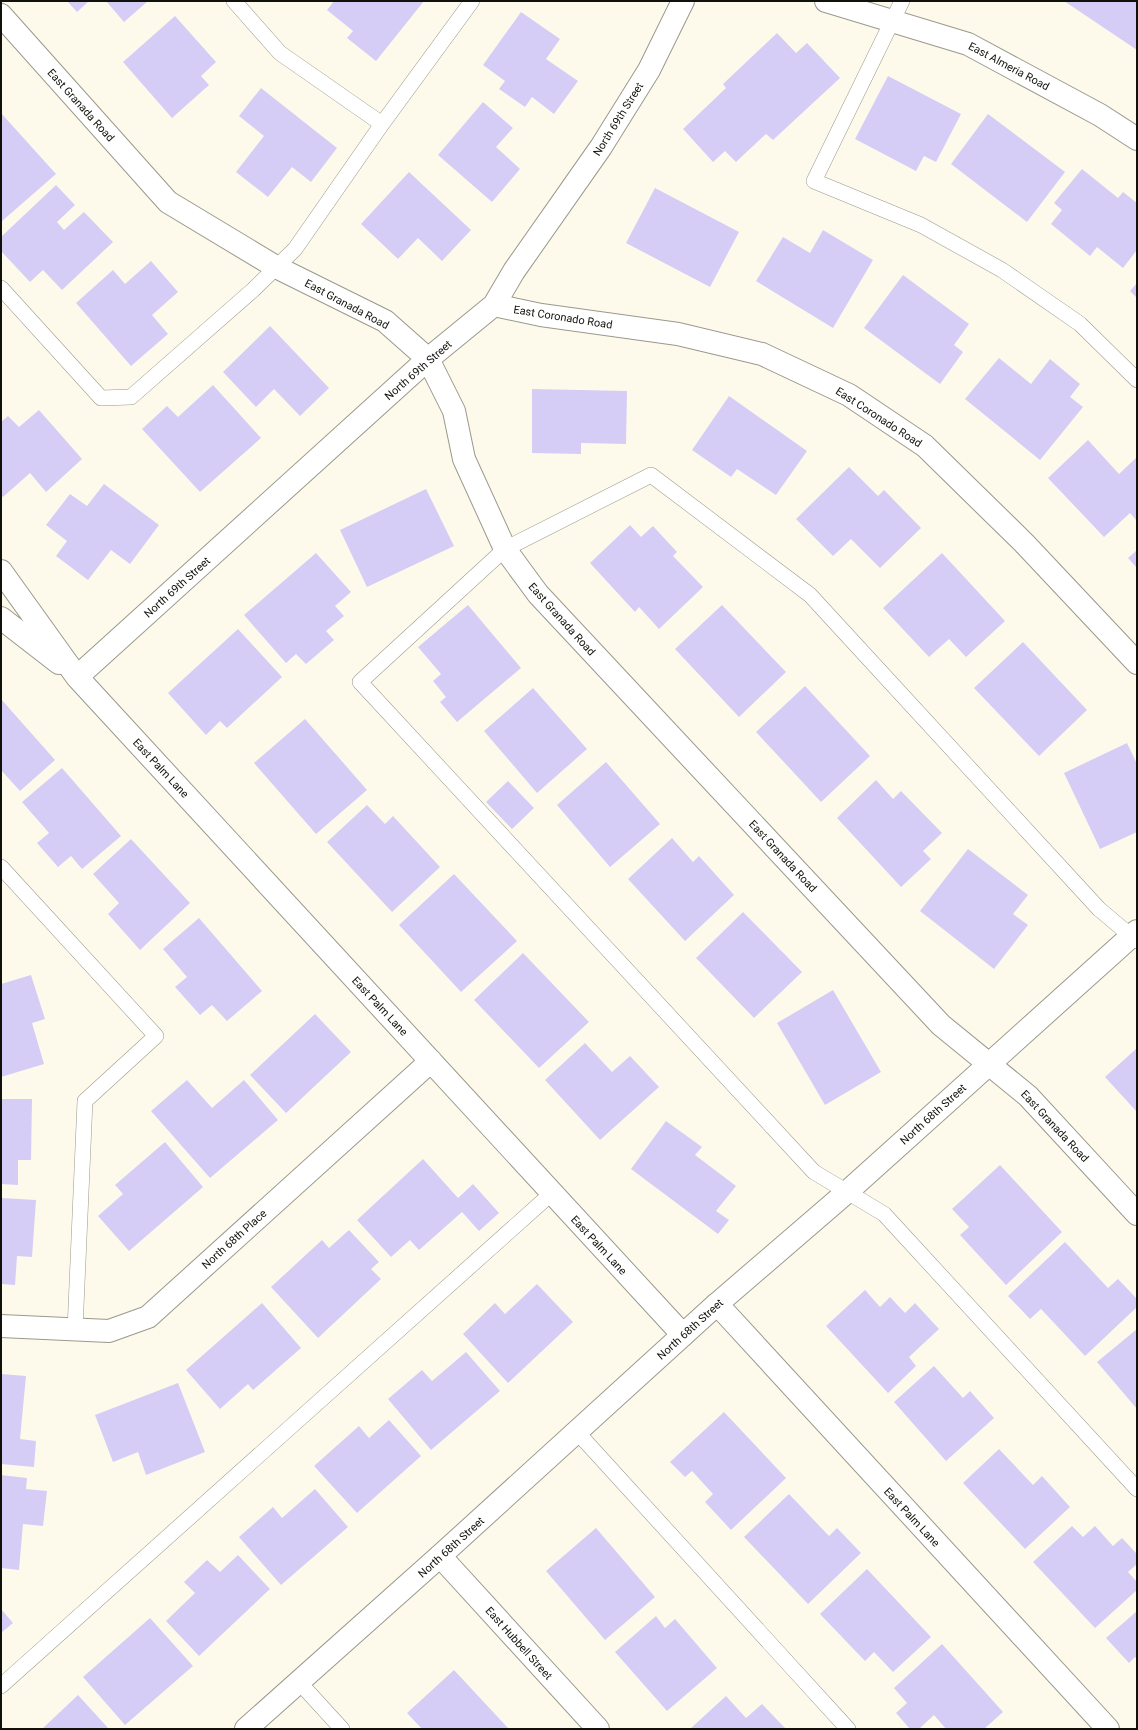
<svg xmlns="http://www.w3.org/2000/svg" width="1138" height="1730" font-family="Roboto,sans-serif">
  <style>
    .building { fill: #d6cdf6 }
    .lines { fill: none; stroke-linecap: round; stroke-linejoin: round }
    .service-casing { stroke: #9b998c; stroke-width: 16 }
    .minor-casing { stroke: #9b998c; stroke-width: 24 }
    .tertiary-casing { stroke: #9b998c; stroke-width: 24 }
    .service { stroke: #fff; stroke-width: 15 }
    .minor { stroke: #fff; stroke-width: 22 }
    .tertiary { stroke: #fff; stroke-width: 22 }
    .labels { text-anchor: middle; stroke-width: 4; stroke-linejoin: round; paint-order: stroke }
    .street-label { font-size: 11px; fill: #11110c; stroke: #fff }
  </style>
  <rect width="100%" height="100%" fill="#fdfaec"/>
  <!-- building -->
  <path class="building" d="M67 1H89L77 12Z
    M106 1H148L124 22Z
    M334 1H424L376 61 347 38 353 31 327 10Z
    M1064 1H1137V50Z
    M521 12 560 39 546 59 578 81 554 114 532 97 525 107 499 89 505 81 483 65Z
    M175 16 216 62 201 76 209 85 172 118 123 62Z
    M777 33 796 53 807 43 840 78 773 140 766 134 736 162 725 151 713 162 683 129 726 88 723 84Z
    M888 76 961 114 936 162 924 156 916 171 855 139Z
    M261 88 337 148 311 182 292 167 268 197 236 172 264 136 239 116Z
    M483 102 513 128 496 147 520 169 492 202 438 155Z
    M1 113 56 174 1 222Z
    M988 114 1065 172 1027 222 951 164Z
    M1082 169 1118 198 1123 192 1137 203V250L1123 268 1097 247 1090 256 1051 224 1062 210 1054 203Z
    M409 172 471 230 442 261 418 238 398 259 361 224Z
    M56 185 75 205 57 222 64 230 84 212 113 242 62 290 43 270 30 282 1 251V237Z
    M655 188 739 232 710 287 626 243Z
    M823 230 873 260 833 328 756 281 783 237 810 253Z
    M151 261 178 292 152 315 168 334 131 366 76 303 113 270 125 284Z
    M903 275 969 324 954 345 963 352 940 384 864 328Z
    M1137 283V298L1130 291Z
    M270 326 329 388 300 416 274 389 256 407 223 372Z
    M999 358 1031 384 1050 359 1080 384 1070 397 1083 407 1040 460 965 399Z
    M213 385 261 438 200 492 142 429 167 406 178 417Z
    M532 389 627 391 626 444 581 443V454L532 453Z
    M729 396 807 451 776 495 737 469 731 477 692 450Z
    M39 410 82 459 46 492 30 473 3 497 1 495V422L8 416 19 427Z
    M1088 440 1119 474 1137 457V521L1130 513 1104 537 1048 478Z
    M849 467 878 496 884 490 921 528 880 568 851 539 833 556 796 519Z
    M104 484 159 525 130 564 111 550 88 580 56 556 67 541 46 525 70 494 87 506Z
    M426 489 454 546 367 587 340 530Z
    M630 525 641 537 653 526 677 552 673 556 703 587 659 629 639 607 635 612 590 563Z
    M1137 550V568L1128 558Z
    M316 553 351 592 335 606 344 616 326 631 334 640 306 664 296 654 286 663 244 615Z
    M942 553 1005 621 966 657 949 639 929 657 883 608Z
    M468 605 521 668 457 722 440 702 446 697 433 681 441 674 418 647Z
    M722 605 786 672 739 717 675 649Z
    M238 629 282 677 227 728 220 721 206 735 168 693Z
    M1023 642 1087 710 1039 756 974 688Z
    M805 686 870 756 821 802 756 732Z
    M533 688 587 749 537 793 484 731Z
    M1 699 55 760 20 791 1 770Z
    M305 719 367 790 316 834 254 763Z
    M1127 743 1137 764V832L1100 849 1064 773Z
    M606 762 660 824 610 867 557 805Z
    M62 768 121 836 82 869 71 856 58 867 37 843 49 833 22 802Z
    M876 780 893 799 901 791 942 833 923 851 931 859 901 887 837 818Z
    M508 781 534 808 512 829 486 802Z
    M367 805 385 824 393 816 440 867 392 912 327 842Z
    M672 838 693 862 699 856 734 895 685 941 628 879Z
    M131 839 190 903 140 950 108 914 119 903 93 874Z
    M968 849 1028 895 1013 914 1028 925 994 969 920 911Z
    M454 874 517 941 461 992 399 925Z
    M743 912 802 972 754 1018 696 958Z
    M199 918 262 991 227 1021 212 1005 200 1015 175 987 187 977 163 949Z
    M523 953 589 1022 539 1068 474 1000Z
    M31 975 45 1019 32 1023 44 1064 1 1077V984Z
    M833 990 881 1072 825 1105 777 1023Z
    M315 1014 351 1052 286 1113 250 1075Z
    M585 1043 612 1072 630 1056 659 1087 600 1140 545 1080Z
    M1137 1048V1112L1105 1077Z
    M187 1080 212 1108 244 1080 278 1120 210 1178 151 1111Z
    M1 1099H32L31 1160H18V1185L1 1184Z
    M666 1121 702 1147 695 1155 736 1186 716 1211 729 1220 718 1234 631 1169Z
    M165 1142 203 1187 129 1251 98 1216 123 1194 115 1185Z
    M423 1159 458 1198 473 1184 499 1213 479 1231 462 1212 419 1250 410 1240 391 1257 357 1220Z
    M1000 1165 1062 1232 1006 1285 960 1235 969 1227 952 1209Z
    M1 1198 36 1200 32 1257 17 1256 15 1285 1 1284Z
    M349 1230 379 1262 371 1269 381 1279 318 1338 271 1287 322 1240 329 1248Z
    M1065 1242 1108 1288 1118 1279 1137 1299V1307L1085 1356 1041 1309 1030 1319 1008 1296Z
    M537 1284 573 1322 508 1383 463 1334 495 1303 505 1314Z
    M865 1290 880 1307 890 1297 905 1313 915 1303 939 1329 909 1357 916 1366 888 1393 826 1326Z
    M262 1303 301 1348 253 1390 248 1384 220 1409 186 1370Z
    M1137 1329V1409L1097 1362Z
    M466 1352 500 1391 431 1450 388 1399 422 1370 432 1381Z
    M934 1366 963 1398 970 1391 994 1418 946 1461 894 1402Z
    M1 1374 26 1376 20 1439 36 1441 34 1467 1 1464Z
    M178 1383 205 1452 146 1475 138 1452 113 1462 95 1415Z
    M724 1412 786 1478 731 1530 705 1502 713 1494 692 1471 685 1477 670 1462Z
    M389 1420 421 1456 357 1513 314 1466 359 1426 369 1438Z
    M999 1449 1033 1485 1042 1476 1070 1507 1025 1549 963 1483Z
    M1 1475 27 1478 26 1489 47 1491 43 1526 23 1524 19 1570 1 1568Z
    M315 1489 348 1527 281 1585 239 1537 273 1507 282 1518Z
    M789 1494 829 1536 837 1528 861 1553 808 1604 744 1537Z
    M1072 1526 1083 1537 1095 1526 1113 1546 1122 1538 1137 1554V1564L1128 1572 1137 1582V1590L1095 1628 1033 1562Z
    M596 1528 655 1597 605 1640 546 1571Z
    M238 1555 270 1589 199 1656 166 1621 195 1593 184 1582 207 1560 220 1572Z
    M867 1569 931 1637 893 1672 874 1652 865 1661 820 1614Z
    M1 1609 13 1623 1 1633Z
    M1137 1611V1659L1135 1657 1129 1663 1106 1638Z
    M656 1616 665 1628 675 1619 717 1668 667 1711 615 1652Z
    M150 1618 193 1666 125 1725 83 1677Z
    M942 1644 1003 1712 984 1729H946L934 1715 919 1729H910L896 1713 907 1703 894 1688Z
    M454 1670 508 1728 507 1729H422L407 1713Z
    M78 1695 109 1729H42Z
    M726 1696 746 1718 762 1704 786 1729H690Z"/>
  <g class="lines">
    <defs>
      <path id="service" d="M234 1 280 53 382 124
        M902 1 814 181 921 225 1002 270 1080 324 1137 380
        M1 288 101 398 131 397 253 290 295 249 382 124 472 1
        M1 867 156 1036 85 1101 75 1330
        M1137 941 1099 909 810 595 651 475 505 549 360 682 814 1172 884 1214 1137 1489
        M577 1432 848 1729
        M299 1682 342 1729
        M1 1686 552 1193"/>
      <path id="minor" d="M826 1 968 44 1100 115 1137 139
        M1 15 168 202 276 267 385 321 428 359 454 411 464 459 505 549 538 594 941 1025 1028 1096 1137 1214
        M494 305 541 315 678 334 762 354 849 395 925 446 1024 543 1137 663
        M1 571 77 677 683 1335
        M1 618 59 663
        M77 677 428 359 494 305 514 271 601 147 649 70 683 1
        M717 1304 1108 1729
        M1 1326 109 1331 148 1317 431 1061
        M440 1556 598 1729"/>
      <path id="tertiary" d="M246 1729 440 1556 717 1304 847 1192 1137 931"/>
    </defs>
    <!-- service casing -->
    <use href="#service" class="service-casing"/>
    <!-- minor casing -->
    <use href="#minor" class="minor-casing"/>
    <!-- tertiary casing -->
    <use href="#tertiary" class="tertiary-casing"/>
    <!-- service -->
    <use href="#service" class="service"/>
    <!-- minor -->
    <use href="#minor" class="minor"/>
    <!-- tertiary -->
    <use href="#tertiary" class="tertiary"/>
  </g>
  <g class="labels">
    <!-- street labels -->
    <g class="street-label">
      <text transform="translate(1009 66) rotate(28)" y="4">East Almeria Road</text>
      <text transform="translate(81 105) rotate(48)" y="4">East Granada Road</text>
      <text transform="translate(618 119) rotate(-58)" y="4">North 69th Street</text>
      <text transform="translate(347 304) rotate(28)" y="4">East Granada Road</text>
      <text transform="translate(563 317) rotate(9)" y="4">East Coronado Road</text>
      <text transform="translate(418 370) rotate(-41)" y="4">North 69th Street</text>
      <text transform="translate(879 417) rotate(33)" y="4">East Coronado Road</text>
      <text transform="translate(177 587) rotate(-42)" y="4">North 69th Street</text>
      <text transform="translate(562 619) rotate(48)" y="4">East Granada Road</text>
      <text transform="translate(161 768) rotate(47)" y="4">East Palm Lane</text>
      <text transform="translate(783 856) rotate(47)" y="4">East Granada Road</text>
      <text transform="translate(380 1006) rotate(47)" y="4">East Palm Lane</text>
      <text transform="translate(933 1114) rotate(-42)" y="4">North 68th Street</text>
      <text transform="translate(1055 1126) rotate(47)" y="4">East Granada Road</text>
      <text transform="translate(234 1239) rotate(-42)" y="4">North 68th Place</text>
      <text transform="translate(599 1245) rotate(47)" y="4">East Palm Lane</text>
      <text transform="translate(690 1329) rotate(-42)" y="4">North 68th Street</text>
      <text transform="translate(912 1517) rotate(47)" y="4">East Palm Lane</text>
      <text transform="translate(451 1547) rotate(-42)" y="4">North 68th Street</text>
      <text transform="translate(519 1643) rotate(48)" y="4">East Hubbell Street</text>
    </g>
  </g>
  <!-- border -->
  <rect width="1138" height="1730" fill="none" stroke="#11110c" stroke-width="4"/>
</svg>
